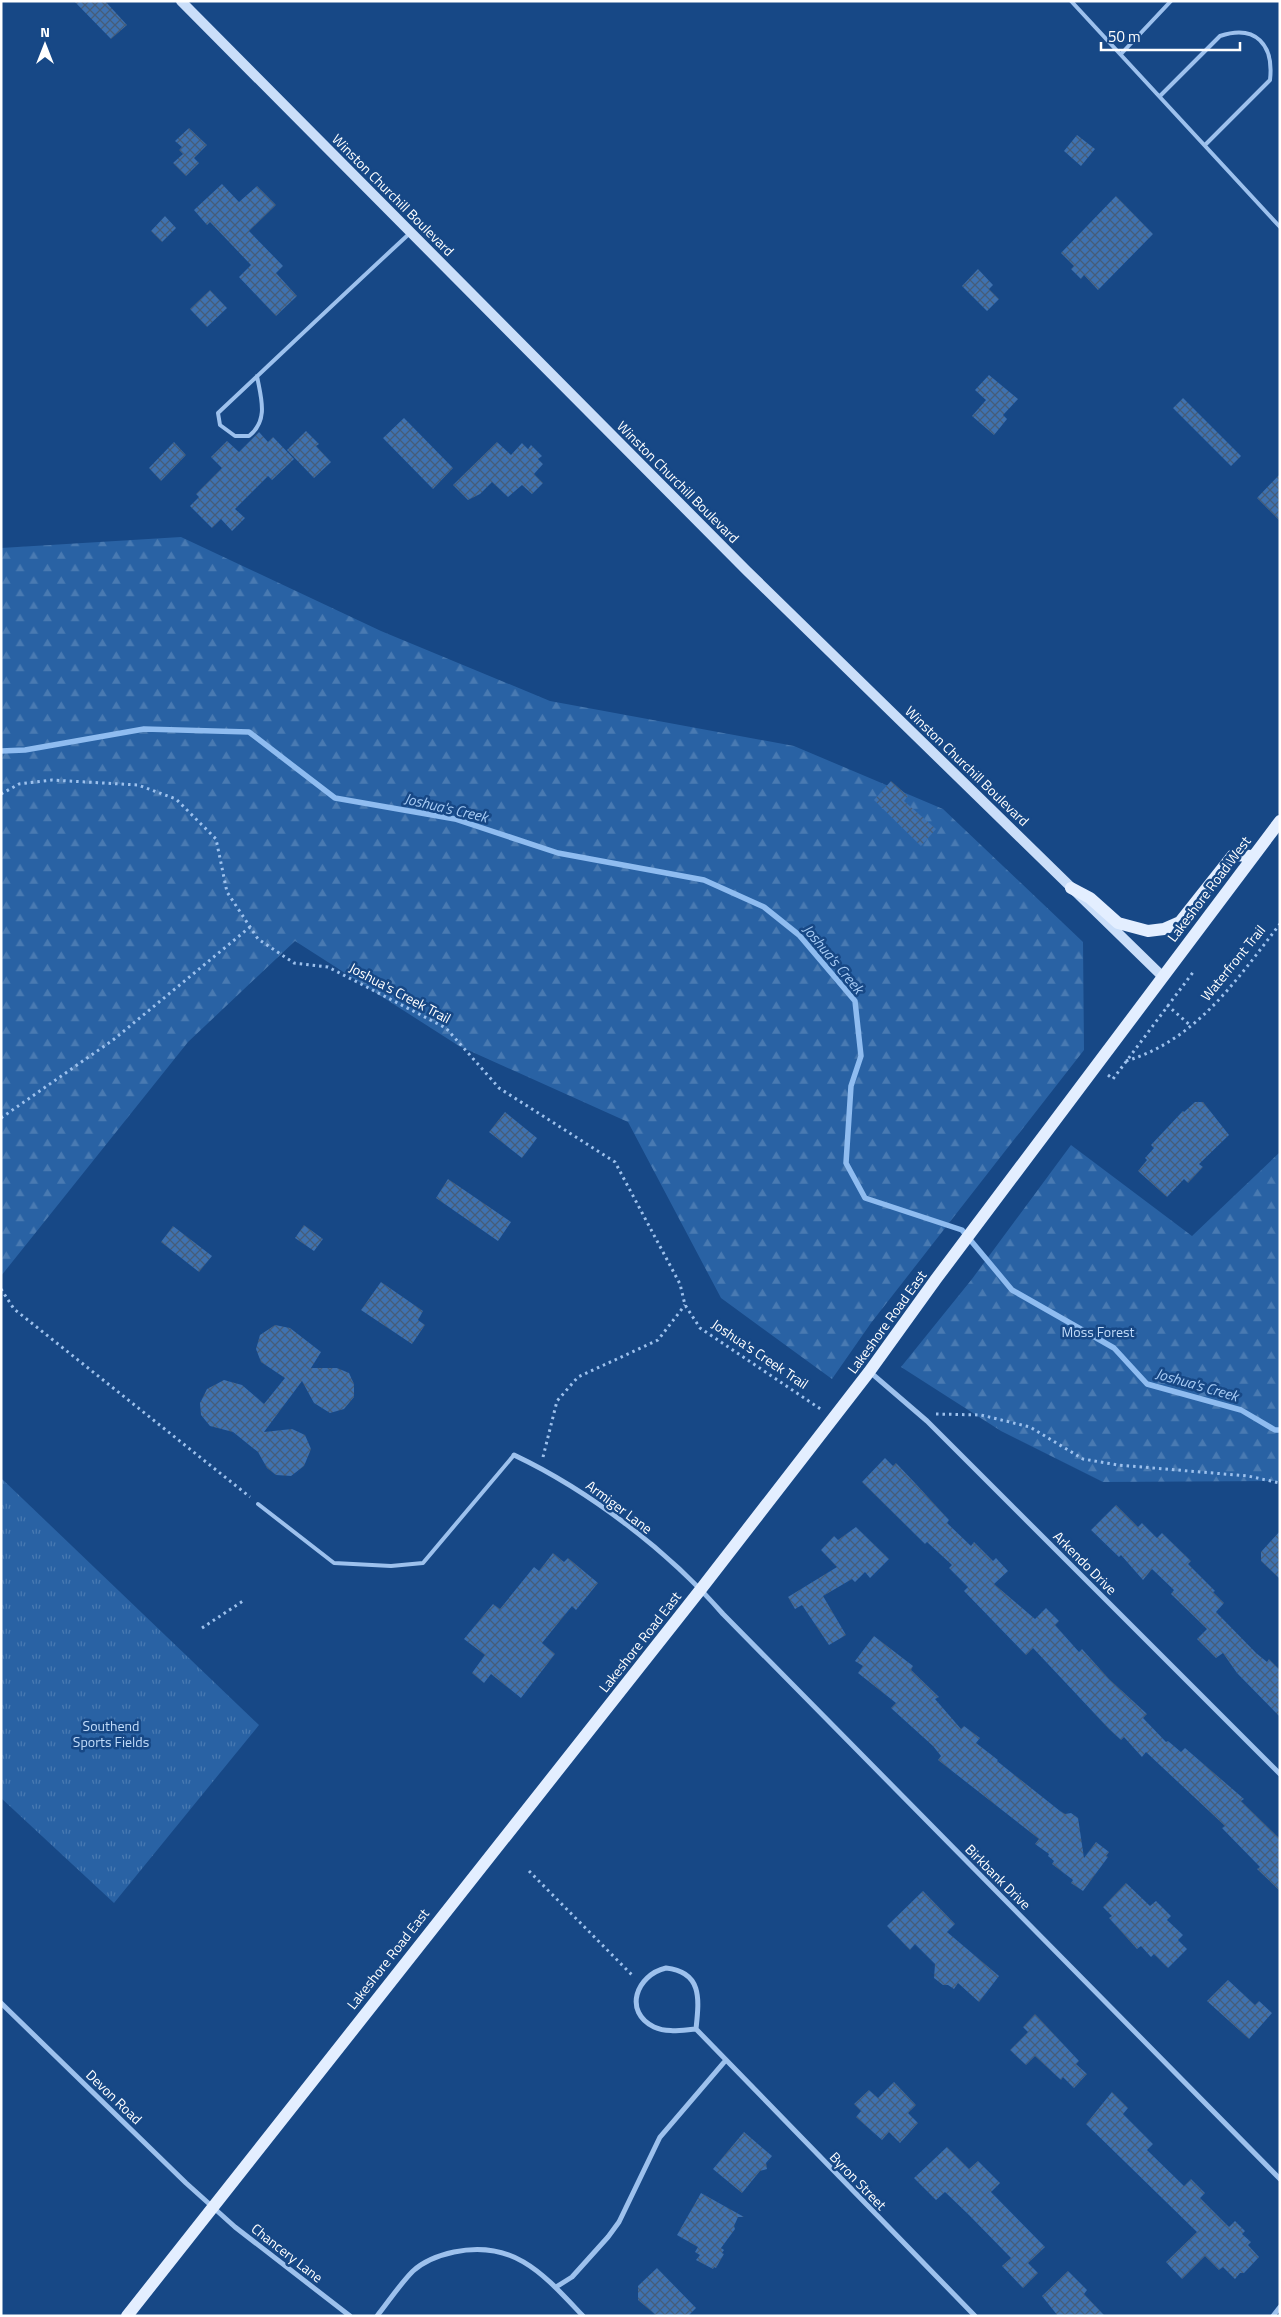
<svg xmlns="http://www.w3.org/2000/svg" width="1281" height="2317" font-family="'Titillium Web',sans-serif">
  <style>
    .forest { fill: url(#forest-firs) }
    .park { fill: url(#park-tufts) }
    .lines { fill: none; stroke-linecap: round; stroke-linejoin: round }
    .stream { stroke: #8fbcf0; stroke-width: 5.5 }
    .building { fill: url(#building-cross-hatch) }
    .path { stroke: #9dc1ed; stroke-width: 3; stroke-dasharray: 2.5 4; stroke-linecap: butt }
    .service { stroke: #9dc1ed; stroke-width: 4 }
    .minor { stroke: #9dc1ed; stroke-width: 5 }
    .secondary { stroke: #cadef9; stroke-width: 10 }
    .primary { stroke: #e3eeff; stroke-width: 12 }
    .labels { text-anchor: middle; stroke-width: 5; stroke-linejoin: round; paint-order: stroke }
    .street-label { font-size: 14px; fill: #fff; stroke: #174886 }
    .park-label { font-size: 14px; fill: #c2dcfa; stroke: #174886 }
    .water-label { font-size: 15px; font-style: italic; fill: #a8ccf5; stroke: #174886 }
  </style>
  <defs>
    <pattern id="forest-firs" width="22" height="20" patternUnits="userSpaceOnUse" patternTransform="scale(1.25)"><rect width="22" height="20" fill="#2962a4"/><path d="M5 1l3.5 6h-7zM16 11l3.5 6h-7z" fill="#497ab2"/></pattern>
    <pattern id="park-tufts" width="24" height="20" patternUnits="userSpaceOnUse" patternTransform="scale(1.25)"><rect width="24" height="20" fill="#2962a4"/><path d="M3 7l-1-3M5 7V3M7 7l1-3M15 17l-1-3M17 17v-4M19 17l1-3" fill="none" stroke="#497ab2"/></pattern>
    <pattern id="building-cross-hatch" width="8" height="8" patternUnits="userSpaceOnUse" patternTransform="scale(1.25)"><rect width="8" height="8" fill="#3f72b0"/><path d="M0 0l8 8M0 8l8-8" fill="none" stroke="#465d79"/></pattern>
  </defs>
  <rect width="100%" height="100%" fill="#174886"/>
  <!-- forest -->
  <path class="forest" d="M181 537 381 631 550 701 794 746 943 809 1083 942 1084 1050 871 1323 832 1379 721 1298 628 1122 459 1046 295 941 188 1042 1 1276V548Z
    M1071 1145 1192 1236 1280 1152V1481L1103 1482 1001 1431 901 1367 972 1279Z"/>
  <!-- park -->
  <path class="park" d="M1 1478 259 1725 114 1903 1 1798Z"/>
  <g class="lines">
    <!-- stream -->
    <path class="stream" d="M1 751 25 750 144 729 249 732 335 798 455 819 558 853 704 880 764 907 799 935 855 1001 861 1056 851 1086 846 1163 865 1198 962 1230 1012 1290 1114 1348 1147 1384 1241 1410 1275 1430H1280"/>
  </g>
  <!-- building -->
  <path class="building" d="M74 1H105L127 25 111 39Z
    M189 128 207 145 194 158 199 163 186 176 173 163 183 154 179 150 182 147 175 141Z
    M1077 135 1095 149 1081 166 1064 151Z
    M222 184 239 202 257 186 276 205 249 231 283 266 276 273 297 296 276 316 239 277 251 265 210 222 207 225 194 210Z
    M1116 196 1153 234 1098 290 1084 275 1081 279 1071 269 1074 266 1061 253Z
    M165 216 176 228 162 242 151 231Z
    M978 269 993 285 989 289 999 299 987 311 962 286Z
    M210 290 227 308 207 327 190 309Z
    M989 375 1018 399 1003 415 1007 419 994 435 972 416 986 400 975 390Z
    M1183 398 1241 456 1231 466 1173 408Z
    M404 418 453 468 433 489 383 438Z
    M306 431 319 444 316 446 331 462 314 478 287 450Z
    M259 432 268 442 273 437 294 459 272 480 268 476 235 509 245 518 232 531 221 519 212 528 190 506 199 497 196 494 222 468 211 457 227 441 239 452Z
    M174 442 186 455 161 481 149 468Z
    M497 442 511 455 522 443 528 449 531 445 542 456 538 459 543 464 534 474 543 483 532 494 522 485 508 497 492 482 480 494 468 500 453 485Z
    M1280 474V521L1257 498Z
    M891 781 908 796 904 801 936 829 921 846 874 800Z
    M1195 1102H1203L1229 1135 1199 1164 1203 1167 1188 1183 1184 1179 1167 1197 1138 1171 1147 1160 1145 1158 1154 1148 1151 1145 1183 1111 1184 1112Z
    M505 1112 537 1138 522 1158 489 1132Z
    M448 1179 511 1222 498 1241 436 1198Z
    M304 1225 323 1239 314 1251 295 1238Z
    M173 1226 212 1256 199 1272 161 1242Z
    M381 1282 423 1311 418 1320 425 1325 412 1344 361 1310Z
    M275 1325 290 1328 321 1352 311 1368H337L349 1373 354 1384V1397L344 1409 330 1413 314 1403 302 1381 264 1432 292 1429 305 1435 311 1449 304 1466 291 1476 276 1475 267 1468 258 1452 233 1432 210 1426 201 1415 200 1403 207 1389 224 1380 242 1385 264 1404 285 1378 261 1362 256 1349 260 1335Z
    M885 1458 893 1466 896 1463 915 1483 949 1520 947 1523 971 1546 974 1542 993 1561 996 1558 1008 1571 994 1584 1035 1619 1046 1608 1059 1621 1055 1625 1079 1652 1082 1649 1109 1679 1147 1714 1143 1718 1166 1742 1168 1741 1181 1752 1185 1748 1244 1799 1241 1801 1280 1839V1891L1257 1869 1260 1867 1222 1828 1225 1826 1146 1752 1142 1757 1124 1737 1121 1740 1109 1729 1033 1648 1026 1655 964 1591 968 1587 949 1568 952 1565 927 1542 925 1544 862 1482Z
    M1116 1505 1138 1527 1142 1523 1157 1538 1162 1533 1191 1561 1188 1564 1215 1591 1213 1592 1224 1603 1216 1612 1256 1653 1267 1662 1269 1659 1280 1670V1717L1237 1673 1223 1653 1216 1658 1197 1639 1207 1629 1171 1594 1174 1590 1152 1569 1143 1580 1121 1555 1119 1557 1091 1530Z
    M856 1527 889 1559 870 1578 865 1572 855 1582 852 1579 823 1596 846 1635 829 1645 802 1605 795 1609 788 1597 837 1567 821 1550 834 1536 838 1540Z
    M1280 1531V1579L1261 1561V1552Z
    M553 1553 564 1562 568 1558 598 1583 576 1610 572 1606 542 1643 555 1654 521 1698 491 1674 484 1683 472 1673 485 1655 464 1639 493 1604 500 1609 534 1567 539 1571Z
    M874 1636 913 1666 911 1670 939 1697 935 1699 961 1729 964 1726 980 1738 976 1743 998 1760 997 1761 1060 1811 1065 1814 1071 1813 1078 1818 1084 1858 1096 1842 1109 1852 1106 1856 1108 1857 1083 1891 1071 1883 1073 1880 1052 1864 1054 1861 1048 1856 1049 1854 1035 1844 1039 1839 938 1760 941 1756 933 1746 891 1708 896 1703 858 1673 863 1666 855 1661Z
    M1126 1883 1150 1906 1156 1901 1171 1916 1167 1920 1183 1935 1178 1940 1187 1949 1168 1968 1154 1954 1151 1957 1141 1946 1137 1949 1109 1918 1112 1916 1103 1907Z
    M923 1891 955 1924 947 1932 999 1976 979 2002 958 1983 954 1989 948 1985H943L934 1978 935 1964 915 1944 910 1950 887 1926Z
    M1228 1980 1255 2005 1259 2001 1272 2013 1249 2039 1207 2001Z
    M1035 2014 1079 2061 1076 2064 1087 2074 1074 2088 1063 2077 1061 2080 1035 2056 1026 2065 1010 2050 1028 2032 1023 2027Z
    M894 2082 916 2105 908 2113 918 2123 900 2143 889 2132 882 2140 856 2117 861 2111 854 2104 869 2090 878 2098Z
    M1112 2092 1128 2108 1123 2114 1153 2144 1147 2150 1184 2186 1191 2179 1205 2193 1200 2198 1229 2227 1235 2221 1245 2231 1242 2234 1251 2242 1248 2245 1259 2257 1244 2273H1240L1235 2279 1223 2267 1219 2270 1205 2256 1182 2279 1166 2262 1197 2232 1086 2124Z
    M744 2132 772 2156 766 2163 767 2169 760 2171 742 2193 713 2169Z
    M947 2147 969 2169 978 2161 1000 2183 991 2192 1045 2247 1028 2263 1038 2273 1023 2288 1002 2266 1011 2258 969 2215 945 2192 936 2200 914 2178Z
    M701 2193 744 2217H738L734 2226 735 2229 721 2248 724 2250 722 2253 724 2254 716 2268 714 2267 713 2269 696 2260 700 2255 695 2252 698 2247 677 2235Z
    M657 2268 696 2308 688 2316H657L638 2300V2286Z
    M1068 2271 1087 2290 1084 2294 1105 2316H1058L1042 2296Z"/>
  <g class="lines">
    <!-- path -->
    <path class="path" d="M1 794 19 784 52 780 138 785 176 799 216 839 227 892 258 939 294 963 328 967 446 1028 499 1088 615 1162 680 1284 685 1305 700 1328 822 1410
      M1167 1005 1191 1026
      M1126 1061C1197 1040 1237 979 1280 924
      M1108 1075 1113 1079 1194 971
      M1 1118 113 1040 250 927
      M1 1289 14 1309 250 1497
      M936 1414 981 1415 1030 1427 1083 1459 1118 1465 1248 1476 1280 1483
      M543 1457 557 1401 578 1377 658 1340 685 1305
      M202 1628 243 1601
      M529 1871 632 1975"/>
    <!-- service -->
    <path class="service" d="M1071 1 1280 227
      M1121 54 1171 1
      M1160 96 1220 36C1256 24 1274 45 1270 80L1205 145
      M257 376C261 398 269 420 249 436H235L220 425 218 413C282 353 345 293 409 234
      M258 1504 334 1563 391 1566 423 1563 514 1455"/>
    <!-- minor -->
    <path class="minor" d="M870 1372 927 1421 1280 1774
      M514 1455C590 1491 668 1551 723 1614L1280 2179
      M666 1968C703 1972 699 2000 696 2029 682 2030 667 2033 654 2027 623 2012 636 1975 666 1968Z
      M1 2003 186 2183 235 2227 350 2316
      M696 2029 975 2316
      M556 2287 572 2277 608 2237 619 2222 660 2137 725 2061
      M377 2316C389 2301 400 2284 413 2271 424 2261 440 2255 454 2252 515 2239 545 2276 583 2316
      M1273 2316 1280 2307"/>
    <!-- secondary -->
    <path class="secondary" d="M181 1 747 571 1162 976"/>
    <!-- primary -->
    <path class="primary" d="M1071 888 1090 898 1118 923 1148 931 1164 929 1180 922 1233 855 1252 856
      M127 2316 701 1589 869 1372 936 1279 1280 821"/>
  </g>
  <g class="labels">
    <!-- street labels -->
    <g class="street-label">
      <text transform="translate(393 195) rotate(45)" y="5">Winston Churchill Boulevard</text>
      <text transform="translate(678 482) rotate(45)" y="5">Winston Churchill Boulevard</text>
      <text transform="translate(967 766) rotate(44)" y="5">Winston Churchill Boulevard</text>
      <text transform="translate(1209 889) rotate(-53)" y="5">Lakeshore Road West</text>
      <text transform="translate(1233 963) rotate(-51)" y="5">Waterfront Trail</text>
      <text transform="translate(400 993) rotate(28)" y="5">Joshua's Creek Trail</text>
      <text transform="translate(887 1322) rotate(-54)" y="5">Lakeshore Road East</text>
      <text transform="translate(760 1354) rotate(34)" y="5">Joshua's Creek Trail</text>
      <text transform="translate(619 1507) rotate(37)" y="5">Armiger Lane</text>
      <text transform="translate(1085 1563) rotate(45)" y="5">Arkendo Drive</text>
      <text transform="translate(640 1642) rotate(-52)" y="5">Lakeshore Road East</text>
      <text transform="translate(998 1877) rotate(45)" y="5">Birkbank Drive</text>
      <text transform="translate(388 1959) rotate(-52)" y="5">Lakeshore Road East</text>
      <text transform="translate(114 2097) rotate(44)" y="5">Devon Road</text>
      <text transform="translate(858 2181) rotate(46)" y="5">Byron Street</text>
      <text transform="translate(287 2253) rotate(38)" y="5">Chancery Lane</text>
    </g>
    <!-- park labels -->
    <g class="park-label">
      <text x="1098" y="1337">Moss Forest</text>
      <text x="111" y="1731">Southend<tspan x="111" dy="16">Sports Fields</tspan></text>
    </g>
    <!-- water labels -->
    <g class="water-label">
      <text transform="translate(446 808) rotate(13)" y="5">Joshua's Creek</text>
      <text transform="translate(833 959) rotate(50)" y="5">Joshua's Creek</text>
      <text transform="translate(1197 1385) rotate(16)" y="5">Joshua's Creek</text>
    </g>
  </g>
  <!-- border -->
  <rect width="1281" height="2317" fill="none" stroke="#ffffff" stroke-width="5"/>
  <!-- north arrow -->
  <g transform="translate(45 45)" stroke="#174886" stroke-width="4" paint-order="stroke">
  <path d="M0-4L9 19L0 12L-9 19Z" fill="#ffffff"/>
  <text y="-8" font-size="14" font-weight="bold" text-anchor="middle" fill="#ffffff">N</text>
  </g>
  <!-- scale -->
  <path d="M1101 42v8h139v-8" fill="none" stroke="#ffffff" stroke-width="2.5"/>
  <text x="1108" y="42" font-size="15" fill="#ffffff" stroke="#174886" stroke-width="4" paint-order="stroke">50 m</text>
</svg>
